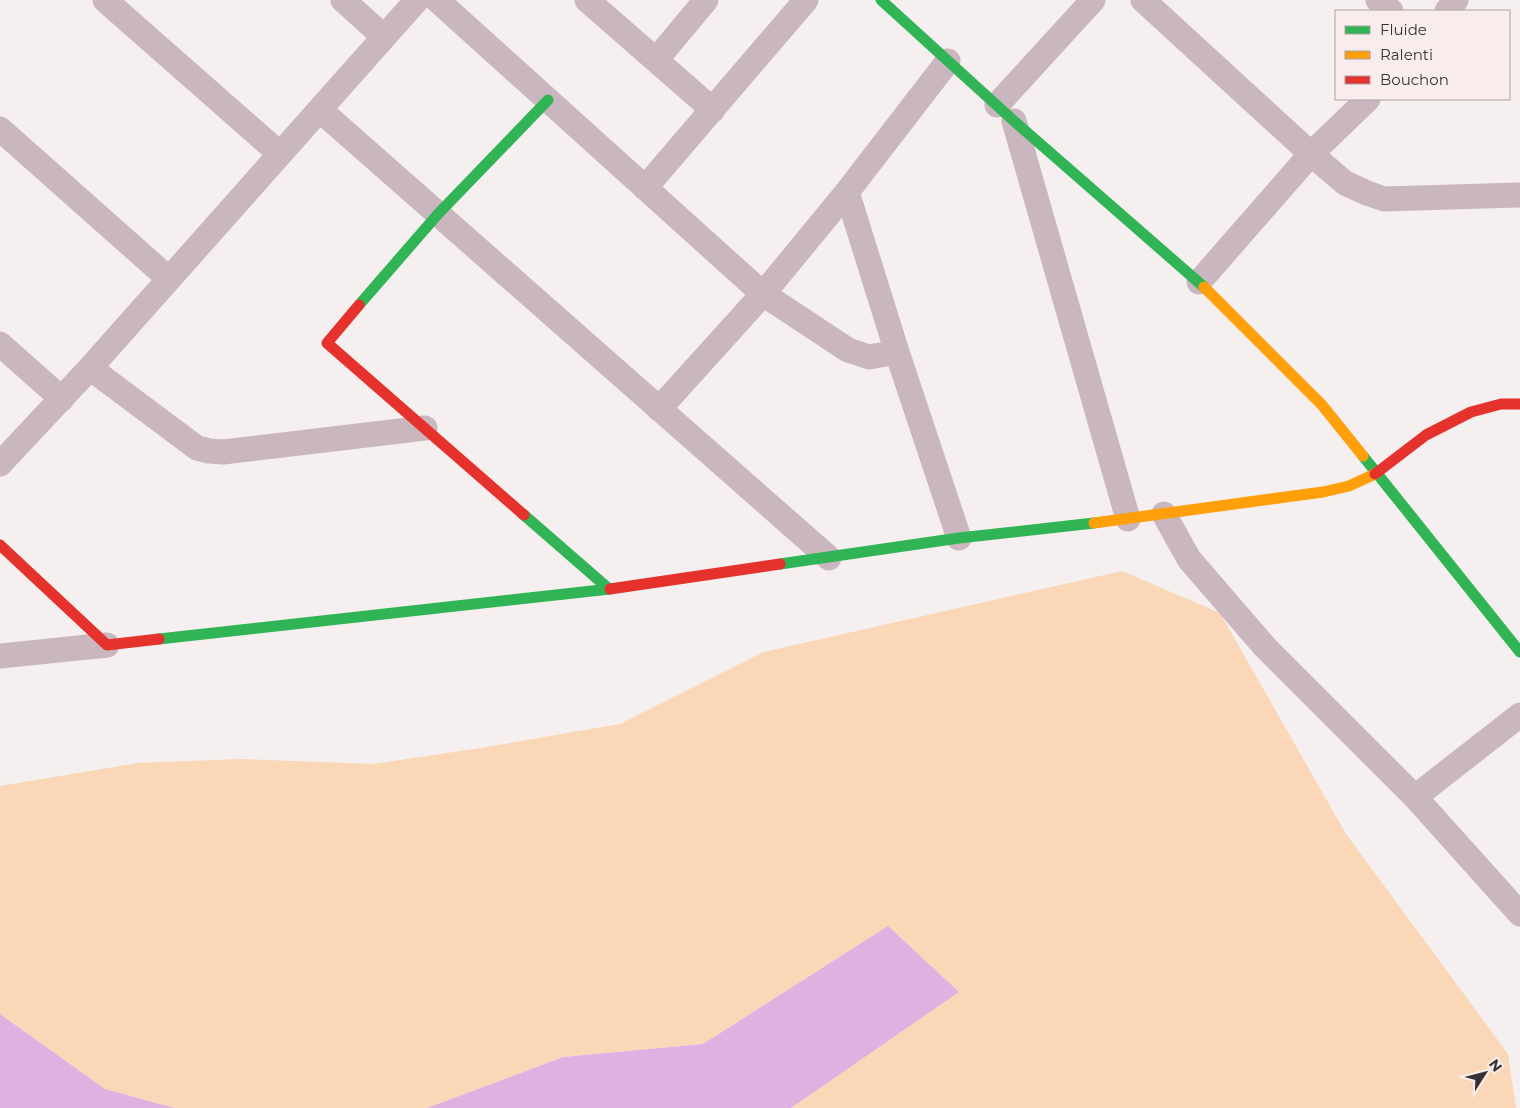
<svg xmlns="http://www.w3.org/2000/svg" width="1520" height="1108" font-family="Montserrat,sans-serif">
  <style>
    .green { fill: #f9d7b7 }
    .water { fill: #e0b0e0 }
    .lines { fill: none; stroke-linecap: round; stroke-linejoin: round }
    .street { stroke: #cab6bf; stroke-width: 25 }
    .fast { stroke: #30b455; stroke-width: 11 }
    .slow { stroke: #ff9f0a; stroke-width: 11 }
    .jam { stroke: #e5322d; stroke-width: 11 }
  </style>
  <rect width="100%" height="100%" fill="#f5efef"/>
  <!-- green -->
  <path class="green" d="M1122 571 1220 613 1346 834 1508 1054 1516 1108H791L959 992 888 926 703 1044 563 1057 427 1108H174L105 1089 0 1014V786L138 763 240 759 373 764 481 748 620 724 764 652Z"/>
  <!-- water -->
  <path class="water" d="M888 926 959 992 791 1108H427L563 1057 703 1044Z
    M0 1014 105 1089 174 1108H0Z"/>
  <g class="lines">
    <!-- street -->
    <path class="street" d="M105 0 280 154
      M343 0 384 37
      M437 0 763 294 848 350 869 357 897 352
      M587 0 713 110
      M1143 0 1311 154 1345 183 1367 193 1384 199 1520 195
      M1378 0 1391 11
      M1447 11 1456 0
      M656 60 706 0
      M997 105 1093 0
      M320 110 829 558
      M1014 121 1128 519
      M0 129 169 279
      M645 188 806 0
      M847 192 897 352 959 538
      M1199 282 1311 154 1368 99
      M0 344 62 399
      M90 368 197 448 209 451 223 452 425 428
      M659 409 763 294 847 192 948 61
      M0 464 90 368 417 0
      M1164 514 1189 559 1265 647 1415 797 1520 914
      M0 656 107 645
      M1415 797 1520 715"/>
    <!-- fast -->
    <path class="fast" d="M881 0 1014 121 1204 287
      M359 305 438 214 548 100
      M1363 456 1520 652
      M524 515 609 589
      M780 564 959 538 1094 523
      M159 639 610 589"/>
    <!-- slow -->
    <path class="slow" d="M1204 287 1322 405 1363 456
      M1094 523 1323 492 1349 486 1375 474"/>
    <!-- jam -->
    <path class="jam" d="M359 305 327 343 524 515
      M1375 474 1426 435 1471 412 1501 404H1520
      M0 545 107 645 159 639
      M610 589 780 564"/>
  </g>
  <!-- legend -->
  <rect x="1335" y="10" width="175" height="90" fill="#f8ecec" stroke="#aba2a2"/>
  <rect x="1345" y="26" width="25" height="8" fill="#30b455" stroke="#aba2a2"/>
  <text x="1380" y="35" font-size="15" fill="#373232">Fluide</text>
  <rect x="1345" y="51" width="25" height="8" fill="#ff9f0a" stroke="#aba2a2"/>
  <text x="1380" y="60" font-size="15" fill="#373232">Ralenti</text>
  <rect x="1345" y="76" width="25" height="8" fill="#e5322d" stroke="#aba2a2"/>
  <text x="1380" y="85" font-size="15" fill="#373232">Bouchon</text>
  <!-- north arrow -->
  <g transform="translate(1485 1073) rotate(54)" stroke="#f8ecec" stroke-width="4" paint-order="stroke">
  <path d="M0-4L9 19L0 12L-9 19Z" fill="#373232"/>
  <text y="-8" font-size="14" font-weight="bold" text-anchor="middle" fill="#373232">N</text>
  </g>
</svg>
